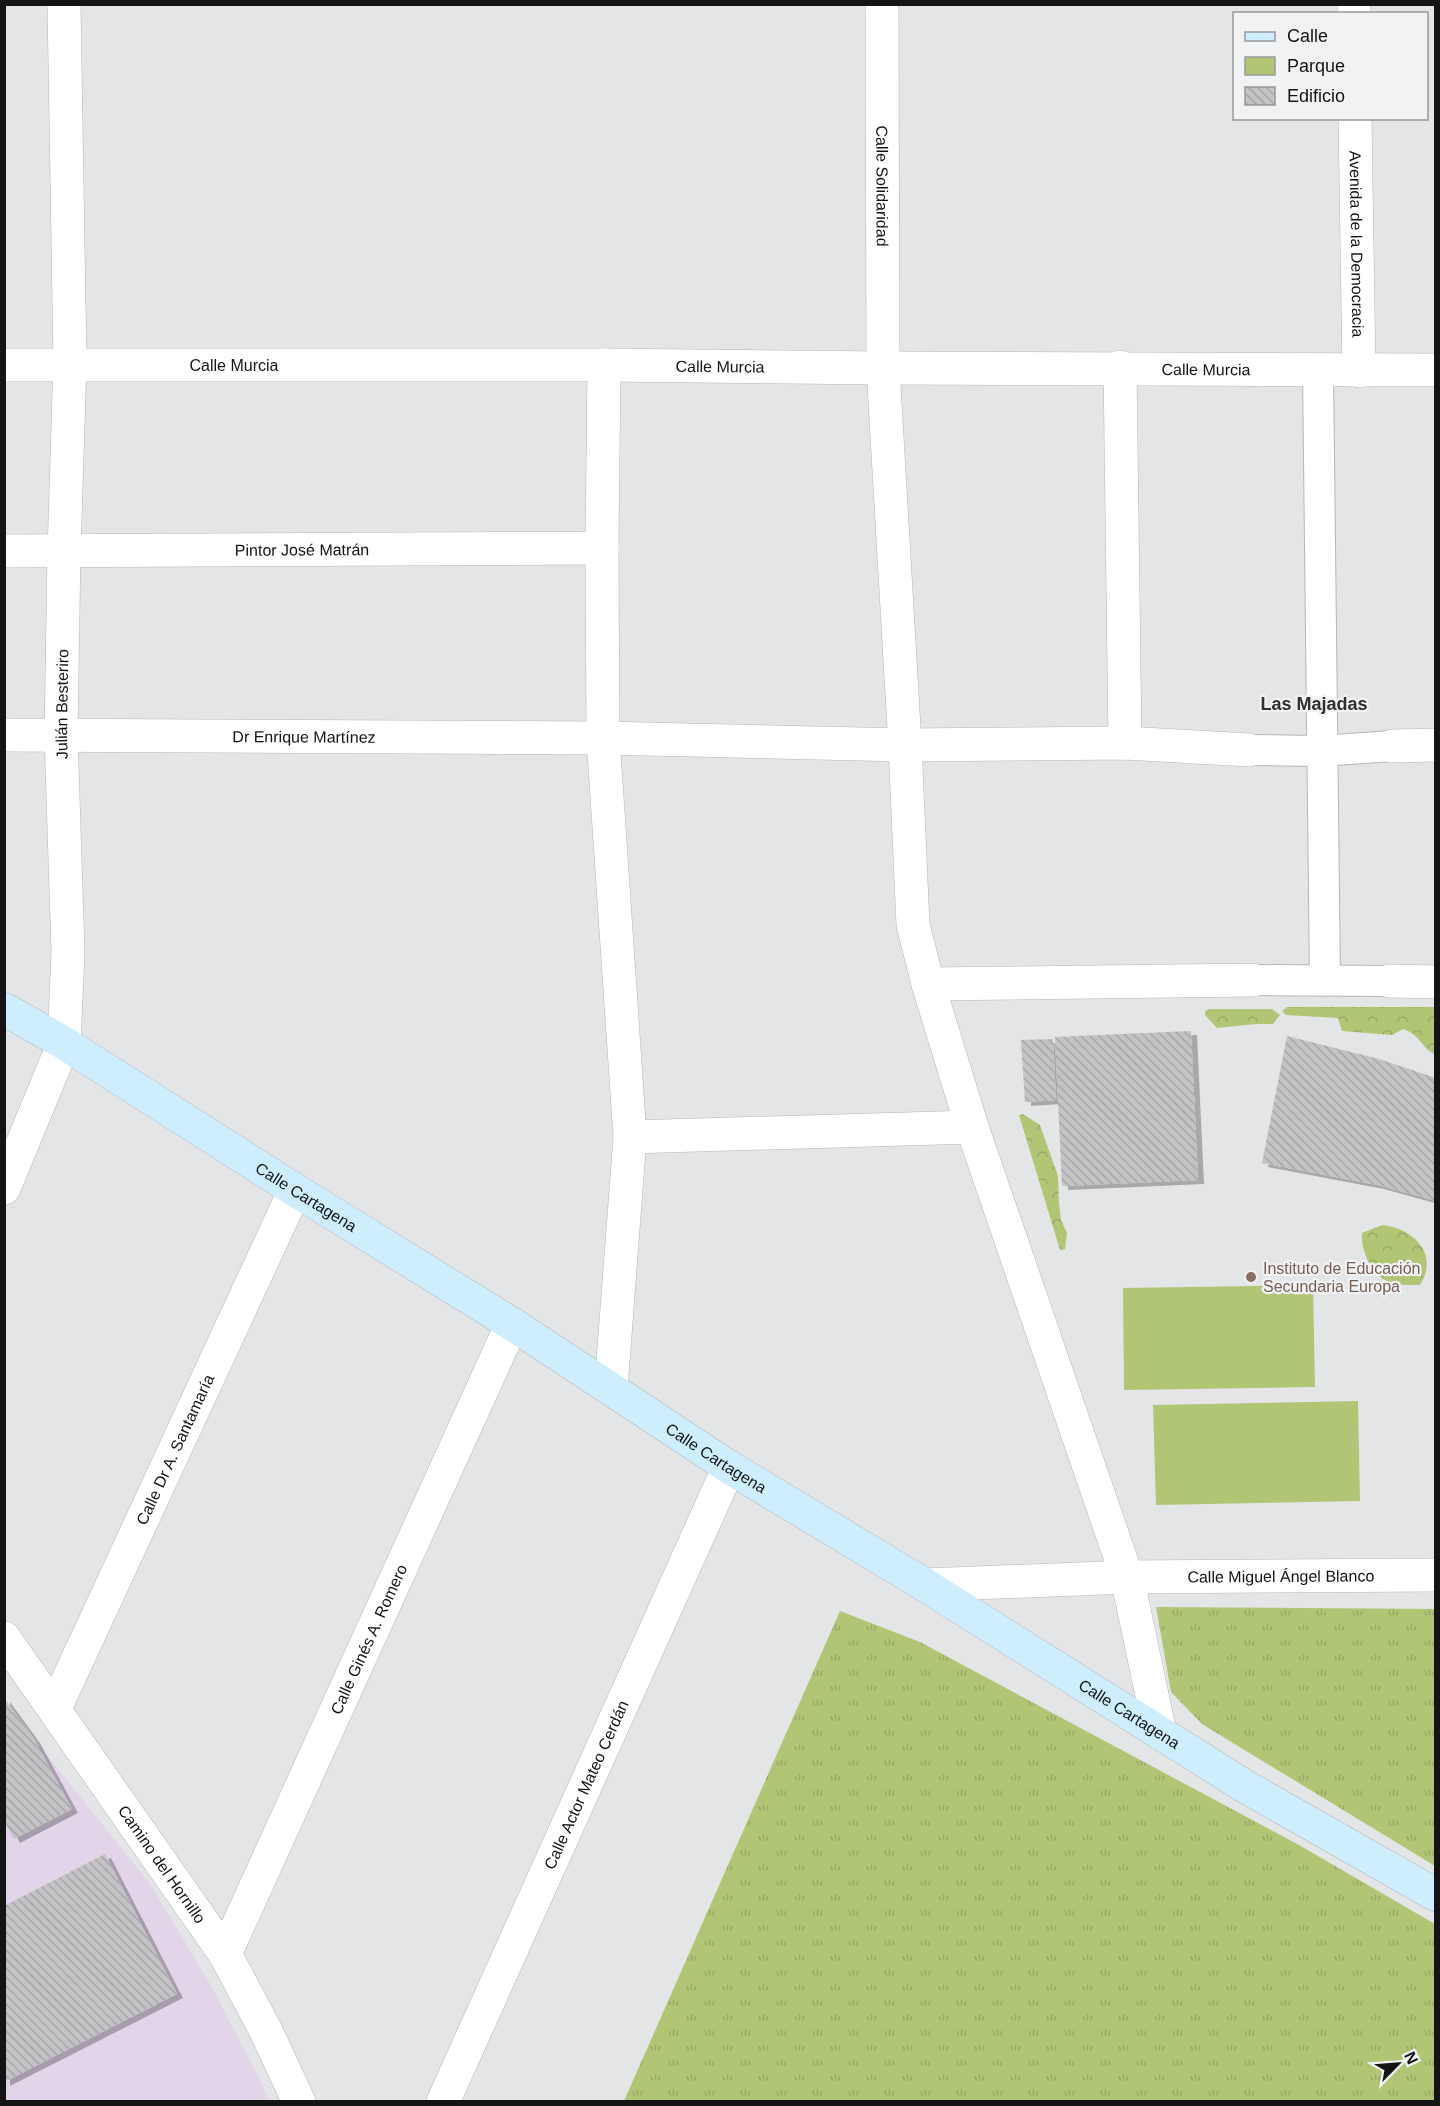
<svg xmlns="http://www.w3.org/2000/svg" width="1440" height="2106" font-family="Arial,sans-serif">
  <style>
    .industrial { fill: #e3d5e9 }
    .grass { fill: url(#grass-tufts) }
    .forest { fill: url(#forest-crowns) }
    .green { fill: #b1c675 }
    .building { fill: url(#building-back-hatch); filter: url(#shadow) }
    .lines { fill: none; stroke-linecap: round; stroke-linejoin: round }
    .pedestrian-casing { stroke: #b5b6b7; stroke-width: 32 }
    .minor-casing { stroke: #b5b6b7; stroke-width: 34 }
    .tertiary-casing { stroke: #b5b6b7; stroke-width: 34 }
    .secondary-casing { stroke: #b5b6b7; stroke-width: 34 }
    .pedestrian { stroke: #fff; stroke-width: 30 }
    .minor { stroke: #fff; stroke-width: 33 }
    .tertiary { stroke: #fff; stroke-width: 33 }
    .secondary { stroke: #ceedfd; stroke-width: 33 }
    .education-dot { fill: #8d6e63; stroke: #f1f2f4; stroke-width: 2 }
    .labels { text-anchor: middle; stroke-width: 4.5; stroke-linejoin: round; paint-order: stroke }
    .street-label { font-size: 16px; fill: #141415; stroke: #f1f2f4 }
    .education-label { font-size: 16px; fill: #785e54; stroke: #f1f2f4; text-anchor: start }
    .neighbourhood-label { font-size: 18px; font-weight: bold; fill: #2e2f31; stroke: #f1f2f4 }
  </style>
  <defs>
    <pattern id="grass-tufts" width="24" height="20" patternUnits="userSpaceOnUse" patternTransform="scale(1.5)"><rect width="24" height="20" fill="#b1c675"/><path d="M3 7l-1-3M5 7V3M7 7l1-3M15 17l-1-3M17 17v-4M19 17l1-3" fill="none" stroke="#97a964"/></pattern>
    <pattern id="forest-crowns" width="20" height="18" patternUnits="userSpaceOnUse" patternTransform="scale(1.5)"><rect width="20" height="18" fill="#b1c675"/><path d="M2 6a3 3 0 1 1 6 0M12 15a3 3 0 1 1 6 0" fill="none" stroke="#97a964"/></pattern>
    <pattern id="building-back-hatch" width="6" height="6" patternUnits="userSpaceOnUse" patternTransform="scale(1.5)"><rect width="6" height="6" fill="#c3c2c4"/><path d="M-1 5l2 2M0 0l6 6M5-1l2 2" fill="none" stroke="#a7a6a8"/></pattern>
    <filter id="shadow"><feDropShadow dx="6" dy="4" stdDeviation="0" flood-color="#0004"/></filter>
  </defs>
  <rect width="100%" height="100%" fill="#e4e5e7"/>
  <!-- industrial -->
  <path class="industrial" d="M4 1698 34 1739 151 1885 212 1987 262 2084 269 2101H5Z"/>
  <!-- grass -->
  <path class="grass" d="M1156 1607 1435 1609V1866L1202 1724 1171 1692Z
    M840 1611 920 1642 1299 1845 1435 1924V2101H624Z"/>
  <!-- forest -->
  <path class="forest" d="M1287 1007H1435V1054C1421 1048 1421 1035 1403 1029L1392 1035 1342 1031 1338 1018 1286 1015 1282 1011Z
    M1209 1009H1272L1280 1015 1273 1024H1256L1217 1028 1205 1015V1011Z
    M1023 1114 1040 1125 1058 1176 1059 1203 1061 1220 1067 1233 1065 1249 1060 1250 1019 1115Z
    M1382 1225C1413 1228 1440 1254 1420 1285 1409 1285 1397 1286 1387 1281 1372 1275 1360 1249 1362 1233Z"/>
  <!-- green -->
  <path class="green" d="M1313 1285 1315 1387 1124 1390 1123 1288Z
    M1358 1401 1360 1501 1156 1505 1153 1405Z"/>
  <!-- building -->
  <path class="building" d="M1191 1031 1198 1180 1062 1186 1055 1037Z
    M1287 1036 1379 1059 1436 1078V1201L1378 1185 1262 1163Z
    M1053 1039 1056 1100 1025 1102 1021 1040Z
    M4 1698 34 1739 72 1809 14 1839 4 1821Z
    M105 1854 177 1994 4 2082V1906Z"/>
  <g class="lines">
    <defs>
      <path id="pedestrian" d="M1318 370 1325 981
        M1249 750 1321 751 1392 746
        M1253 980 1389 981"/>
      <g id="minor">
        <path id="s1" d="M882 4 883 368 905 745 913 925 928 984 972 1127 1127 1577 1160 1733"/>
        <path d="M1354 4V14"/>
        <path id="s2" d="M1355 118 1359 371"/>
        <path d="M604 365 602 548 603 738 630 1137 611 1388"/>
        <path d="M1120 367 1125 743"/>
        <path id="s3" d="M4 551 602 548"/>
        <path id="s4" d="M4 735 603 738 905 745 1125 743 1249 750"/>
        <path d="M1392 746 1436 745"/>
        <path d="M1389 981 1436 982"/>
        <path d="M928 984 1253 980"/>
        <path d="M630 1137 972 1127"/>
        <path id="s5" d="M4 1188 64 1043 68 952 61 735 64 552 70 363 64 4"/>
        <path id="s6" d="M925 1585 1127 1577 1436 1575"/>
        <path id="s7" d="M4 1638 225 1954 266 2031 299 2102"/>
        <path id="s8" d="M55 1708 295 1190"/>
        <path id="s9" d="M225 1954 512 1324"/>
        <path id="s10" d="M443 2102 729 1467"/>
      </g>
      <g id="tertiary">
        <path id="s11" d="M4 365H604L883 368 1436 370"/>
      </g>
      <g id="secondary">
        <path id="s12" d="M4 1009 64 1043 295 1190 512 1324 729 1467 925 1585 1246 1787 1436 1895"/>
      </g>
    </defs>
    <!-- pedestrian casing -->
    <use href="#pedestrian" class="pedestrian-casing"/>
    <!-- minor casing -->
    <use href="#minor" class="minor-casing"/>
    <!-- tertiary casing -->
    <use href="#tertiary" class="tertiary-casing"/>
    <!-- secondary casing -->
    <use href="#secondary" class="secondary-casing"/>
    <!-- pedestrian -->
    <use href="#pedestrian" class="pedestrian"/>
    <!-- minor -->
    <use href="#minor" class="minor"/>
    <!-- tertiary -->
    <use href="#tertiary" class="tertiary"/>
    <!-- secondary -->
    <use href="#secondary" class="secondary"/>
  </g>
  <!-- markers -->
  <circle class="education-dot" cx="1251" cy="1277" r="6"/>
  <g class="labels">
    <!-- street labels -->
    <g class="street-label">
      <text dy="6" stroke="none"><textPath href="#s1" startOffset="182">Calle Solidaridad</textPath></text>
      <text dy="6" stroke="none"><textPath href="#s2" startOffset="126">Avenida de la Democracia</textPath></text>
      <text dy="6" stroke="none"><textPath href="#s11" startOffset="230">Calle Murcia</textPath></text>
      <text dy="6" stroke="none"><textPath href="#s11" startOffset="716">Calle Murcia</textPath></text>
      <text dy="6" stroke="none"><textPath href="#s11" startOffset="1202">Calle Murcia</textPath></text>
      <text dy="6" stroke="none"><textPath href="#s3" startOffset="298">Pintor José Matrán</textPath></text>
      <text dy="6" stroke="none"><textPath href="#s5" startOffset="496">Julián Besteriro</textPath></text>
      <text dy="6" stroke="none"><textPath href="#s4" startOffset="300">Dr Enrique Martínez</textPath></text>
      <text dy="6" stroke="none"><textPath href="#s12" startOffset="356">Calle Cartagena</textPath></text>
      <text dy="6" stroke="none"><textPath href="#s8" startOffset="285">Calle Dr A. Santamaría</textPath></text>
      <text dy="6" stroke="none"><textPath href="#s12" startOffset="842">Calle Cartagena</textPath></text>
      <text dy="6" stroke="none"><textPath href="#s6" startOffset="356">Calle Miguel Ángel Blanco</textPath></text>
      <text dy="6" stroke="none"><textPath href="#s9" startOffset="346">Calle Ginés A. Romero</textPath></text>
      <text dy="6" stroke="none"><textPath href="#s12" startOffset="1328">Calle Cartagena</textPath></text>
      <text dy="6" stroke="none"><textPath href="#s10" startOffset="348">Calle Actor Mateo Cerdán</textPath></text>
      <text dy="6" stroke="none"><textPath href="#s7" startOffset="276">Camino del Hornillo</textPath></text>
    </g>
    <!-- education labels -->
    <g class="education-label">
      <text x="1263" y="1274">Instituto de Educación<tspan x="1263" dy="18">Secundaria Europa</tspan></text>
    </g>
    <!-- neighbourhood labels -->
    <g class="neighbourhood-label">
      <text x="1314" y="710">Las Majadas</text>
    </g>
  </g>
  <!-- border -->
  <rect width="1440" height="2106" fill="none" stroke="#141415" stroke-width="12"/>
  <!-- legend -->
  <rect x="1233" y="12" width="195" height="108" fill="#f1f2f4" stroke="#99999b" stroke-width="1.5"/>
  <rect x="1245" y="32" width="30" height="9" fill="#ceedfd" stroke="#99999b" stroke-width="1.5"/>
  <text x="1287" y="42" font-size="18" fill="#141415">Calle</text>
  <rect x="1245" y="57" width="30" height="18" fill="#b1c675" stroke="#99999b" stroke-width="1.5"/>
  <text x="1287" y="72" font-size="18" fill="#141415">Parque</text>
  <rect x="1245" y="87" width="30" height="18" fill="url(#building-back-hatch)" stroke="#99999b" stroke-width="1.5"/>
  <text x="1287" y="102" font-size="18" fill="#141415">Edificio</text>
  <!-- north arrow -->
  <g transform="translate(1398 2064) rotate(65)" stroke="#f1f2f4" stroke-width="4.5" paint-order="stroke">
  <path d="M0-4.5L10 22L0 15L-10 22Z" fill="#141415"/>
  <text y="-9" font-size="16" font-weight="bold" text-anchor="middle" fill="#141415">N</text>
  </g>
</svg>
